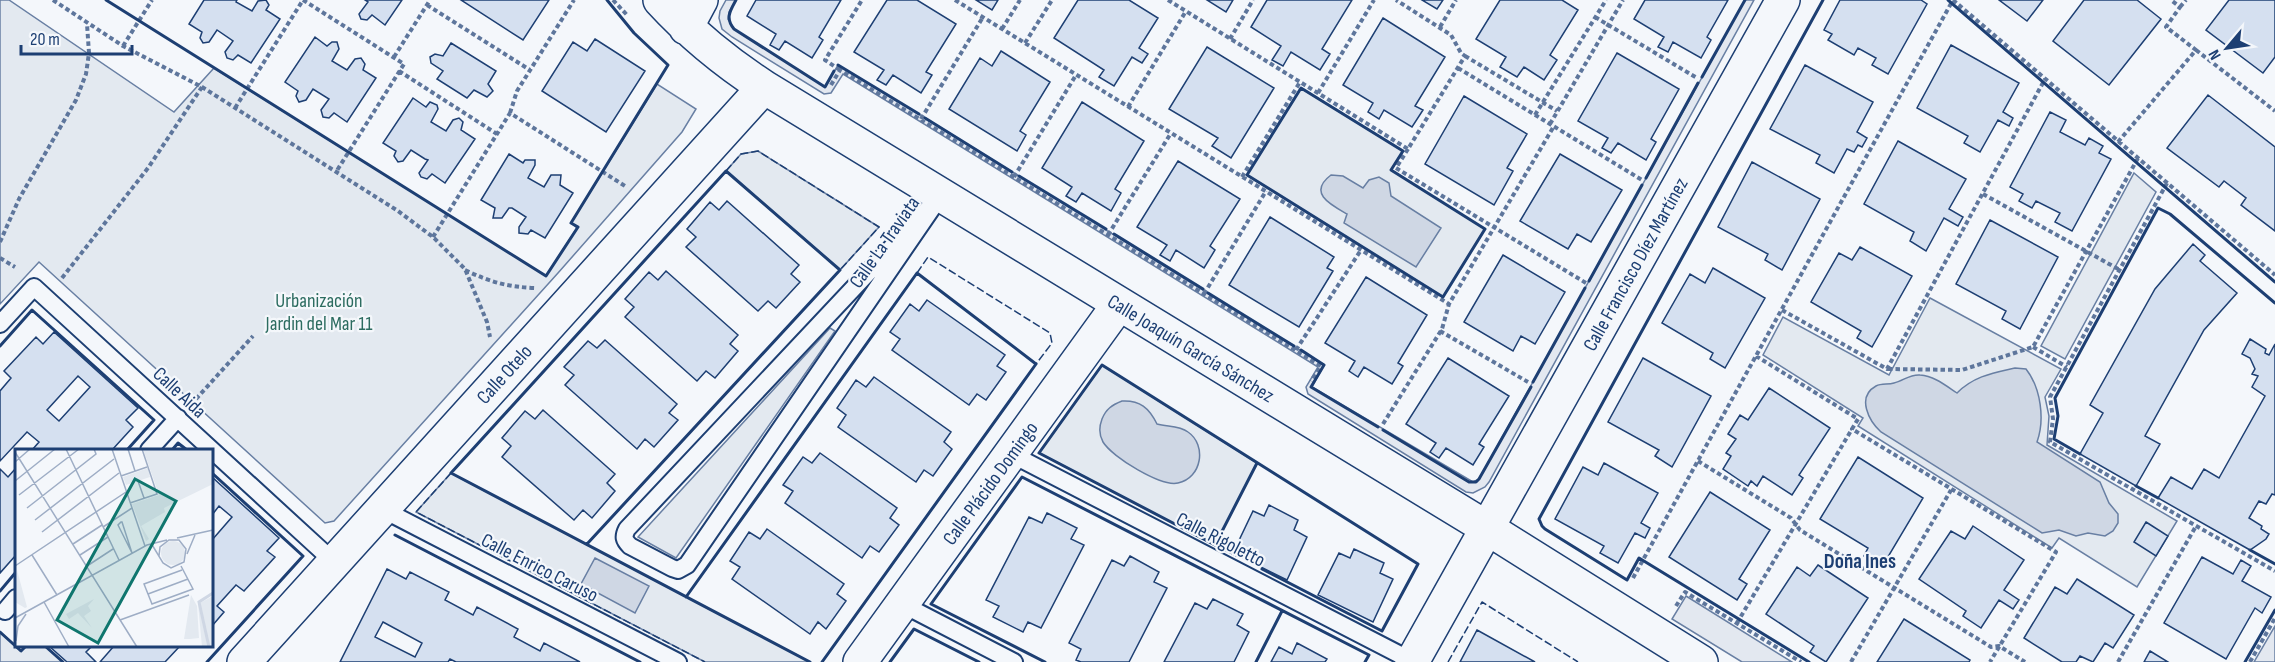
<svg xmlns="http://www.w3.org/2000/svg" width="2275" height="662" font-family="'Sofia Sans Condensed',sans-serif">
  <style>
    .green { fill: #e3e9f0; stroke: #687fa3; stroke-width: 1.5 }
    .parking { fill: #e3e8f0; stroke: #687fa3; stroke-width: 1.5 }
    .water { fill: #cfd7e4; stroke: #687fa3; stroke-width: 1.5 }
    .building { fill: #d5e0f0; stroke: #1d3f73; stroke-width: 1.5; fill-rule: evenodd }
    .lines { fill: none; stroke-linecap: round; stroke-linejoin: round }
    .service-casing { stroke: #1d3f73; stroke-width: 20 }
    .minor-casing { stroke: #1d3f73; stroke-width: 36 }
    .path { stroke: #5e769c; stroke-width: 4; stroke-dasharray: 4.5 3; stroke-linecap: butt }
    .service { stroke: #f4f7fb; stroke-width: 16 }
    .minor { stroke: #f4f7fb; stroke-width: 33 }
    .fence { stroke: #1d3f73; stroke-width: 1.5; stroke-dasharray: 8 3; stroke-linecap: butt }
    .wall { stroke: #1d3f73; stroke-width: 3 }
    .labels { text-anchor: middle; stroke-width: 4.5; stroke-linejoin: round; paint-order: stroke }
    .street-label { font-size: 20px; fill: #1d3f73; stroke: #f4f7fb }
    .park-label { font-size: 20px; fill: #2c6c60; stroke: #f4f7fb }
    .neighbourhood-label { font-size: 21px; font-weight: bold; fill: #1d3f73; stroke: #f4f7fb }
    .inset-river { fill: none; stroke: #cfd7e4; stroke-width: 3 }
    .inset-road { fill: none; stroke: #9eadc5; stroke-width: 1.5 }
    .view { fill: #0f766e; fill-opacity: 0.15; stroke: #0f766e; stroke-width: 3 }
    .inset-edge { fill: none; stroke: #1d3f73; stroke-width: 3 }
  </style>
  <rect width="100%" height="100%" fill="#f4f7fb"/>
  <!-- green -->
  <path class="green" d="M0 0H9L174 112 214 68 546 276 577 228 571 223 657 84 696 109 682 132 558 273 334 521 325 523 39 262 0 304Z
    M1301 88 1403 151 1391 170 1485 229 1443 297 1247 175Z
    M758 151 879 227 840 270 726 171 741 154Z
    M2134 173 2156 192 2065 359 2041 346Z
    M1930 298 2061 369 2045 397 2049 416 2047 445 2177 521 2137 587 2059 538 2052 548 1858 426 1863 418 1763 355 1783 317 1889 375Z
    M830 328 835 331 676 558 638 537Z
    M1102 365 1257 463 1215 545 1039 453Z
    M451 473 810 662H705L416 512Z
    M0 632 21 651 26 646H45L63 662H0Z"/>
  <!-- parking -->
  <path class="parking" d="M726 0H736L729 12 728 19 734 29 825 87 838 65 925 118 1324 365 1312 387 1473 482 1479 479 1745 0H1754L1489 482 1485 487 1473 493 1466 492 1308 394 1306 387 1318 367 843 74 831 93 824 94 732 37 722 29 719 18 720 11Z
    M1686 596 1792 662H1742L1672 619Z
    M2275 626V662H2254Z"/>
  <!-- water -->
  <path class="water" d="M1331 175 1343 176 1363 188 1369 180 1379 177 1389 183 1391 196 1441 228 1416 267 1344 223 1347 214C1331 205 1307 193 1331 175Z
    M2015 368 2026 369C2041 388 2045 420 2037 442L2100 482 2109 503 2118 514V523L2113 531 2105 536 2088 533 2076 536 2059 530 2042 533 1881 432C1869 421 1856 397 1876 386 1882 383 1888 385 1894 383 1903 381 1910 374 1920 375 1934 376 1945 385 1957 393 1974 376 1993 373 2015 368Z
    M1122 401C1140 400 1149 408 1157 424 1168 427 1179 425 1188 432 1207 445 1202 478 1178 483 1161 487 1112 457 1103 442 1099 435 1099 427 1102 419 1106 409 1112 405 1122 401Z
    M595 558 649 586 635 613 581 584Z"/>
  <!-- building -->
  <path class="building" d="M204 0H237L236 2 252 11 258 1 266 0 269 5 266 10 280 19 251 63 238 55 233 60 227 58 225 52 233 41 217 30 209 42 203 43 200 38 202 32 189 24Z
    M365 0H402L385 25 372 15 367 20 361 19 359 14 368 2Z
    M461 0H549L523 40Z
    M756 0H841L819 37 823 40 812 58 785 41 779 50 770 45 776 34 747 16Z
    M887 0H917L956 24 926 72 932 75 921 93 893 75 886 85 877 80 884 70 854 52Z
    M976 0H998L992 10Z
    M1078 0H1129L1158 18 1139 48 1148 54 1142 63 1132 57 1114 86 1099 77 1104 70 1054 38Z
    M1207 0H1233L1226 12Z
    M1267 0H1352L1322 49 1330 54 1320 70 1291 52 1283 66 1272 60 1281 46 1251 27Z
    M1422 0H1443L1437 9Z
    M1500 0H1562L1578 10 1550 55 1557 60 1544 80 1524 67 1517 77 1500 67 1506 57 1476 39Z
    M1645 0H1728L1707 37 1711 40 1701 58 1673 42 1668 52 1658 47 1664 37 1634 19Z
    M1840 0H1921L1927 4 1888 74 1872 65 1876 58 1858 48 1854 55 1828 40 1832 34 1824 30Z
    M1999 0H2043L2027 21Z
    M2084 0H2137L2161 19 2109 85 2053 41Z
    M2229 0H2275V57L2263 73 2206 30Z
    M1383 18 1445 57 1415 106 1423 110 1412 127 1384 110 1379 119 1368 112 1373 103 1343 85Z
    M315 37 327 46 332 42H337L339 49 332 61 347 70 355 59 361 58 365 64 363 70 376 78 347 122 334 113 329 118 323 117 321 110 329 99 313 89 306 100 299 102 296 96 298 91 285 82Z
    M595 39 645 71 606 132 542 91 573 42 587 51Z
    M451 43 496 71 488 84 493 91 487 97 474 90 467 98 437 79 443 71 431 63 430 57 435 54 443 56Z
    M1951 45 2019 83 2003 112 2013 118 2009 126 1998 120 1980 152 1964 143 1968 136 1917 108Z
    M1207 47 1274 88 1231 158 1212 146 1218 138 1169 109Z
    M1001 51 1050 82 1020 131 1026 135 1017 151 949 109 980 58 992 66Z
    M1617 53 1679 89 1651 139 1656 142 1646 160 1618 143 1611 153 1602 148 1608 138 1578 121Z
    M1805 65 1873 102 1857 132 1867 138 1862 147 1858 145 1854 152 1847 149 1834 173 1816 163 1820 155 1770 129Z
    M2208 95 2275 147V231L2241 205 2246 198 2224 181 2219 187 2167 148Z
    M1464 96 1527 134 1507 168 1513 171 1494 205 1425 164Z
    M413 98 426 107 430 102 437 105 438 109 431 122 446 131 453 120 459 118 463 122 461 130 475 139 445 183 432 174 427 179 421 177 419 173 428 160 425 159 411 150 403 161 398 162 394 156 396 151 383 143Z
    M1082 102 1144 141 1115 189 1121 193 1111 211 1082 193 1076 202 1066 196 1072 187 1042 168Z
    M2050 112 2066 120 2060 132 2085 145 2089 138 2103 146 2099 153 2111 159 2072 231 2055 222 2060 213 2036 201 2032 208 2019 201 2023 194 2010 187Z
    M1898 141 1966 179 1949 209 1963 217 1958 226 1944 218 1926 251 1910 241 1914 232 1864 204Z
    M509 154 523 163 525 160H535V165L528 178 544 187 551 175H561L560 185 573 193 545 238 531 230 528 234 519 233V227L526 217 512 208H509L502 218H493L495 208 481 200Z
    M1560 154 1622 190 1591 242 1577 234 1568 249 1520 221Z
    M1178 161 1240 199 1210 246 1215 250 1204 268 1176 250 1170 261 1160 255 1167 245 1137 227Z
    M1752 162 1820 199 1782 270 1765 260 1768 254 1718 227Z
    M727 201 799 265 791 274 800 282 776 308 768 301 758 311 686 247 696 237 687 229 710 202 719 210Z
    M1270 217 1334 257 1327 268 1333 271 1299 327 1229 285Z
    M1990 220 2058 257 2020 329 2002 319 2006 311 1956 284Z
    M2193 244 2205 255 2200 261 2237 293 2204 330 2145 436 2160 444 2136 486 2080 454 2103 413 2090 405 2155 289Z
    M1860 247 1912 276 1872 347 1857 338 1861 331 1811 302 1839 253 1852 260Z
    M1503 255 1565 292 1535 344 1521 336 1513 351 1464 322Z
    M1713 268 1765 298 1725 368 1710 359 1713 353 1662 323 1690 274 1705 283Z
    M666 271 738 335 730 344 738 351 715 378 706 371 697 381 625 317 634 307 625 299 649 272 658 280Z
    M1366 277 1427 315 1398 363 1403 366 1392 384 1364 367 1358 377 1349 371 1355 361 1325 343Z
    M927 300 1005 355 997 366 1006 372 986 400 977 394 969 405 892 350 900 339 890 332 910 304 919 311Z
    M54 332 138 408 126 420 133 427 112 450H32L39 442 27 432 0 461V391L11 378 4 371 36 337 43 344ZM78 376 90 387 59 421 47 410Z
    M2250 339 2266 349 2265 353 2269 355 2275 344V495L2272 494 2266 504 2259 501 2249 518 2262 526 2261 529 2269 534 2266 539 2250 550 2158 498 2171 477 2192 489 2204 469 2219 478 2265 396 2252 387 2258 376 2252 374 2255 369 2250 358 2242 354Z
    M605 340 677 404 669 413 678 420 654 447 645 439 637 449 565 385 574 375 564 367 588 341 597 348Z
    M1448 358 1509 396 1479 444 1484 447 1473 465 1446 448 1439 458 1430 452 1436 443 1406 424Z
    M1643 358 1711 396 1672 467 1655 456 1659 450 1608 422Z
    M874 377 951 432 944 442 952 449 933 476 924 470 916 482 838 427 846 415 837 408 856 380 866 387Z
    M1769 388 1830 428 1799 475 1803 478 1792 495 1763 476 1757 486 1751 481 1748 486 1723 469 1731 456 1726 453 1736 439 1728 434 1740 415 1748 420Z
    M543 410 615 474 607 483 615 491 592 518 583 510 574 520 502 457 511 446 502 438 525 411 535 419Z
    M820 453 897 508 890 518 899 525 879 552 870 546 862 558 785 503 793 491 783 485 803 457 812 463Z
    M1858 457 1923 498 1882 567 1864 556 1868 548 1820 519Z
    M1604 463 1658 493 1641 523 1650 528 1645 538 1635 533 1618 563 1600 553 1604 546 1555 519 1583 467 1598 475Z
    M16 468V555L0 573V469L8 477Z
    M212 477 279 538 267 551 275 557 244 591 236 585 217 606 224 612 212 626V540L232 517 219 506 212 515Z
    M1710 492 1770 530 1739 579 1747 584 1737 600 1669 557Z
    M1269 505 1298 520 1294 530 1307 537 1287 580 1233 553 1253 511 1264 516Z
    M1047 513 1077 528 1071 539 1084 545 1041 628 1028 622 1023 632 993 617 999 606 986 600 1029 517 1042 523Z
    M2146 522 2168 536 2156 556 2134 542Z
    M1973 526 2024 560 2004 590 2019 600 2013 609 1999 600 1981 628 1963 616 1966 611 1919 579 1951 531 1965 539Z
    M767 529 844 584 837 594 846 601 826 629 818 622 810 634 732 579 740 567 730 561 749 532 760 539Z
    M1354 549 1384 563 1380 573 1393 579 1373 622 1318 595 1339 553 1350 558Z
    M1130 556 1159 572 1154 582 1167 588 1129 662H1081L1076 660 1081 649 1069 643 1112 560 1124 566Z
    M2202 557 2233 574 2241 560 2251 566 2242 581 2271 597 2262 613 2255 608 2226 659 2164 623Z
    M1818 565 1868 598 1826 662 1810 652 1814 646 1766 614 1797 567 1810 576Z
    M387 569 406 579 410 572 449 592 445 600 473 615 477 607 518 629 514 637 540 651 544 643 580 662H456L450 659 448 662H340ZM383 622 422 643 415 657 375 637Z
    M2077 579 2134 615 2113 648 2105 643 2093 662 2080 656 2076 662H2062L2024 638 2055 587 2067 594Z
    M1213 599 1243 614 1237 625 1249 632 1234 662H1164L1195 603 1207 609Z
    M1904 619 1970 660 1969 662H1877Z
    M1477 630 1535 662H1460Z
    M1297 643 1327 659 1325 662H1271L1279 647 1292 654Z
    M49 646H92L86 652 96 662H67Z
    M114 646H180L165 662H100Z
    M2150 651 2168 662H2144Z"/>
  <g class="lines">
    <defs>
      <path id="service" d="M941 195 687 565 678 570 672 568 630 546C624 540 623 537 627 529Z
        M0 324 34 287 334 562
        M149 450 178 418
        M1011 454 1412 661
        M382 509 678 662
        M902 604 1014 662
        M5 611 16 598"/>
      <path id="minor" d="M660 0C692 35 724 61 764 87L1487 528 1701 662
        M686 28 701 0
        M244 662 764 87
        M860 662 1119 304
        M1412 662 1783 0"/>
    </defs>
    <!-- service casing -->
    <use href="#service" class="service-casing"/>
    <!-- minor casing -->
    <use href="#minor" class="minor-casing"/>
    <!-- path -->
    <path class="path" d="M53 0 123 46 202 87 398 211 433 237 465 269 487 322 490 337
      M303 0 404 64 336 172
      M613 0 627 15
      M955 0 1449 304
      M1168 0 1408 149 1465 56 1461 53 1451 35 1396 0
      M1953 0 2275 275
      M427 5 530 70
      M2180 7 2186 0
      M1595 17 1697 78
      M1440 27 1456 0
      M1002 29 1020 0
      M1230 39 1253 0
      M1025 43 1052 0
      M123 46 152 0
      M2196 50 2275 111
      M1465 56 1557 111
      M394 57 430 0
      M1458 68 1642 180
      M840 70 825 60 862 0
      M399 71 497 134
      M831 85 840 70 1321 366 1311 381
      M1318 93 1374 0
      M1128 107 1186 11
      M235 108 303 0
      M510 113 517 91 574 0
      M1535 115 1606 0
      M921 119 983 17
      M1550 124 1623 0
      M2118 142 2196 50 2166 27 2180 7 2171 0
      M1408 149 1396 168 1586 283
      M1014 177 1076 75
      M1242 177 1300 82
      M2167 183 2050 397 2053 419 2050 442 2275 571
      M1983 194 2120 270
      M1108 235 1171 133
      M433 237 510 113 625 186
      M0 242 19 199 76 100 86 74 89 53 87 24
      M0 258 15 267
      M465 270C490 282 508 287 535 288
      M62 278 148 168 202 87
      M1204 294 1266 191
      M1782 310 1887 369 2045 79
      M1440 331 1528 382
      M2033 347 2067 367
      M1296 350 1361 250
      M1756 356 1858 419 1852 429 2056 552 1990 662
      M1888 369 1962 370 2033 347 2138 158
      M196 399 253 336
      M1383 424 1442 329 1449 304 1554 126
      M1698 461 1791 518 1800 530 1991 647 1999 646 2025 662
      M1633 578 1953 0
      M1676 606 1685 592 1801 662
      M1737 623 1852 429
      M1851 662 1951 490
      M2118 662 2196 526
      M2250 662 2275 618"/>
    <!-- service -->
    <use href="#service" class="service"/>
    <!-- minor -->
    <use href="#minor" class="minor"/>
    <!-- fence -->
    <path class="fence" d="M726 171 741 154 758 151 879 227 840 270
      M917 273 928 257 1050 333 1052 343 1036 364
      M451 473 416 512 705 662
      M1448 662 1482 602 1578 662"/>
    <!-- wall -->
    <path class="wall" d="M106 0 546 276 578 227 571 223 668 65 634 33 607 0
      M736 0C730 11 725 18 734 29L825 87 834 71
      M1948 0 2275 282
      M838 65 919 114
      M1702 77 1745 0
      M1301 88 1403 151 1391 170 1485 229 1443 297 1247 175Z
      M925 118 1012 172
      M1019 176 1106 229
      M1646 178 1698 83
      M1114 234 1203 289
      M1589 281 1642 185
      M1208 293 1294 346
      M0 346 32 310 154 420 127 450
      M1301 350 1324 365 1311 387 1378 427
      M1533 382 1585 288
      M1383 430 1469 482H1476L1479 479 1531 387
      M172 450 178 443 187 450
      M2080 454 2054 439 2058 416 2055 398 2158 208 2170 214 2275 303
      M1257 463 1215 545 1039 453 1102 365 1418 564 1382 631 1262 569
      M2136 486 2158 498
      M395 535 640 662
      M587 544 840 270 726 171 451 473 810 662
      M1215 545 1236 555
      M2250 550 2275 564
      M0 591 16 572
      M686 597 917 273 1036 364 822 662
      M0 632 21 651 26 646
      M45 646 63 662
      M207 662 303 556 212 473
      M890 662 914 629 979 662
      M1045 662 931 604 1022 477 1369 655 1365 662
      M1256 662 1282 611
      M1809 662 1639 558 1627 580 1545 529 1542 526 1539 519 1823 0
      M2245 662 2275 610"/>
  </g>
  <g class="labels">
    <!-- street labels -->
    <g class="street-label">
      <text transform="translate(884 242) rotate(-55)" y="7">Calle La Traviata</text>
      <text transform="translate(1635 264) rotate(-61)" y="7">Calle Francisco Díez Martínez</text>
      <text transform="translate(1191 348) rotate(31)" y="7">Calle Joaquín García Sánchez</text>
      <text transform="translate(504 374) rotate(-48)" y="7">Calle Otelo</text>
      <text transform="translate(180 392) rotate(43)" y="7">Calle Aida</text>
      <text transform="translate(990 483) rotate(-54)" y="7">Calle Plácido Domingo</text>
      <text transform="translate(1221 539) rotate(27)" y="7">Calle Rigoletto</text>
      <text transform="translate(540 567) rotate(27)" y="7">Calle Enrico Caruso</text>
    </g>
    <!-- park labels -->
    <g class="park-label">
      <text x="319" y="307">Urbanización<tspan x="319" dy="23">Jardin del Mar 11</tspan></text>
    </g>
    <!-- neighbourhood labels -->
    <g class="neighbourhood-label">
      <text x="1860" y="568">Doña Ines</text>
    </g>
  </g>
  <!-- overview -->
  <g transform="translate(15 449)">
    <rect width="198" height="198" fill="#f4f7fb"/>
    <path d="M128 0H198V35L149 59 150 63 126 77 134 90 131 92 117 55 144 46ZM133 19 135 28 111 36 108 28ZM146 104a12 12 0 1 1 24 0a12 12 0 1 1-24 0ZM2 121 12 158 10 159 0 153ZM176 146 182 157 184 189 175 190H169ZM198 147V193L197 198H187L183 155ZM79 150 73 157 76 162 69 167 77 179 63 164 54 170 51 165Z" fill="#e3e9f0"/>
    <path class="inset-river" d="M194 198 184 153 198 144"/>
    <path class="inset-road" d="M51 0 104 111M97 0 130 97M113 0 120 22M0 3 122 198M0 13 15 0M106 27 132 18M0 32 40 0M123 32 129 49M4 46 64 0M115 54 142 45 127 0M12 59 81 5 79 0M20 71 99 10M106 73H107L117 104 103 76ZM88 78 117 59M27 83 104 24M162 89 198 81M136 94 148 114 156 119 169 113 171 100 164 91H154L145 98 144 107M58 95 87 76M172 105 180 86M17 106 42 146M65 106 93 88M0 117 111 43M72 117 98 100M166 117 178 140 137 155 129 135 167 121M133 145 173 130M29 153 54 198M0 169 132 96 152 91M105 171 174 146M1 192 3 177 11 165"/>
    <path class="view" d="M120 30 161 52 83 194 42 171Z"/>
    <rect width="198" height="198" class="inset-edge"/>
  </g>
  <!-- north arrow -->
  <g transform="translate(2227 48) rotate(241)" stroke="#f4f7fb" stroke-width="4.5" paint-order="stroke">
  <path d="M0-4.5L10 22L0 15L-10 22Z" fill="#1d3f73"/>
  <text y="-9" font-size="16" font-weight="bold" text-anchor="middle" fill="#1d3f73">N</text>
  </g>
  <!-- scale -->
  <path d="M21 45v9h111v-9" fill="none" stroke="#1d3f73" stroke-width="3"/>
  <text x="30" y="45" font-size="18" fill="#1d3f73" stroke="#f4f7fb" stroke-width="4.5" paint-order="stroke">20 m</text>
</svg>
